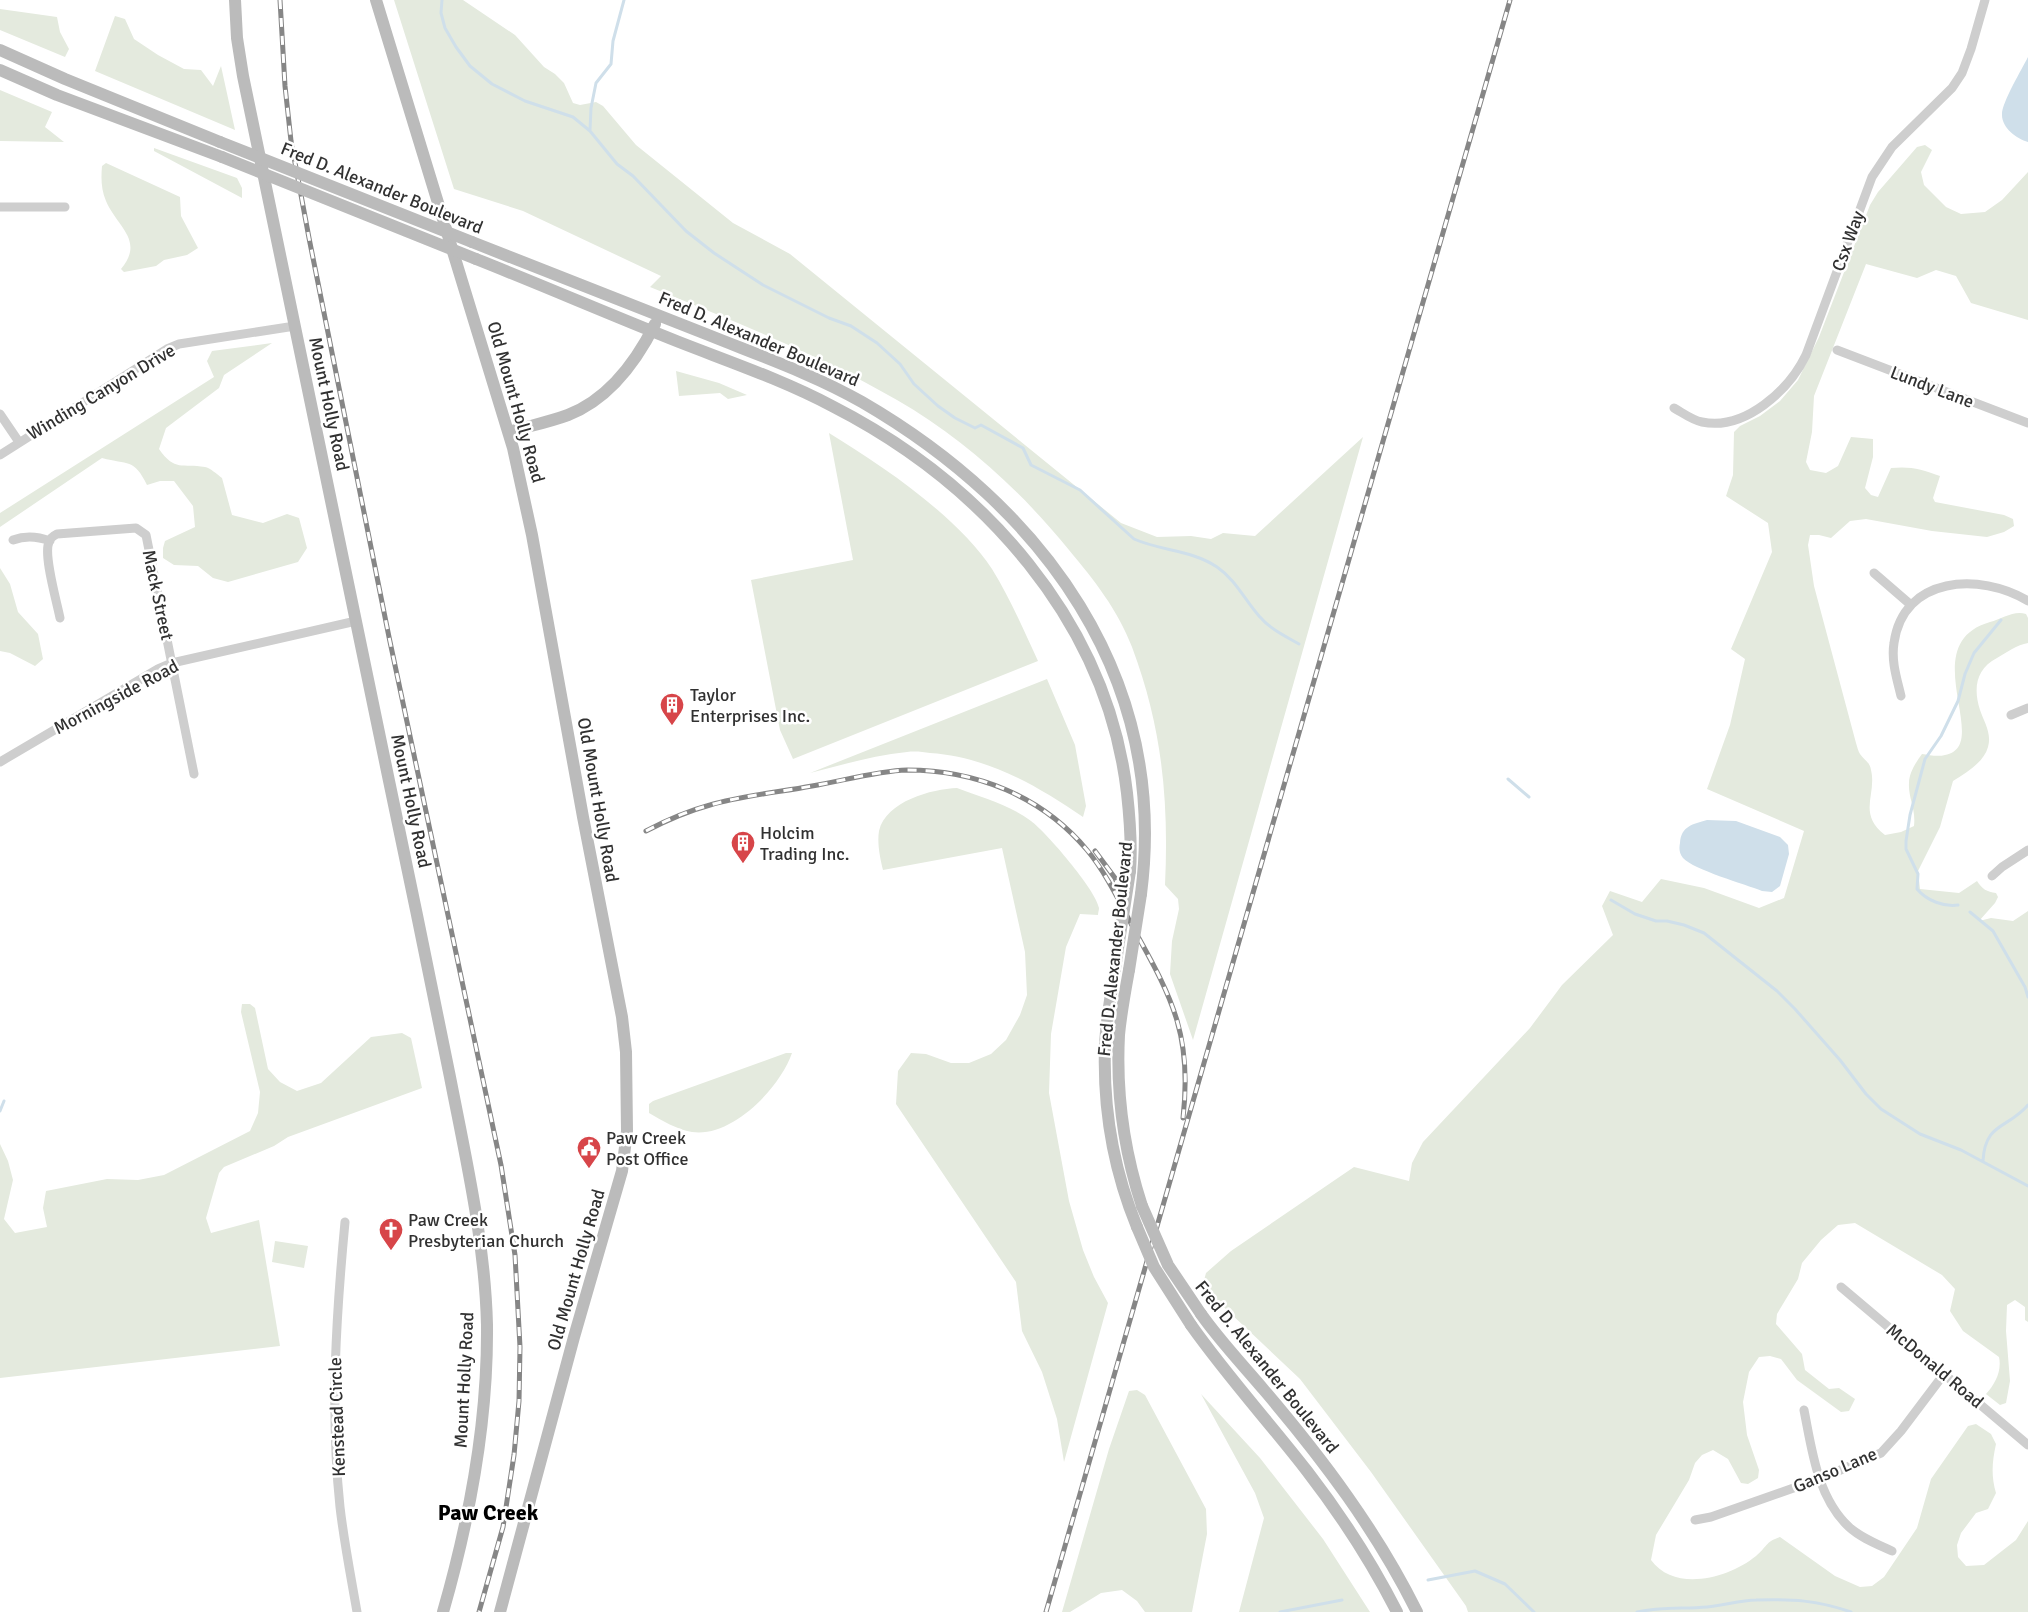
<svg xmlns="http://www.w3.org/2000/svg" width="2028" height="1612" font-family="Signika,sans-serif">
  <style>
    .green { fill: #e4eade }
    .water { fill: #cfdfea }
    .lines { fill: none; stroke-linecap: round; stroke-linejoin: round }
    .stream { stroke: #cfdfea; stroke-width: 3 }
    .street { stroke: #cecece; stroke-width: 9 }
    .secondary { stroke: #bbb; stroke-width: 12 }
    .rail-casing { stroke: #868686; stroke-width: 5 }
    .rail { stroke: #fff; stroke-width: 3; stroke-dasharray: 9; stroke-linecap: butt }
    .secondary-bridge { stroke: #bbb; stroke-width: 12 }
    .labels { text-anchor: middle; stroke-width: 5; stroke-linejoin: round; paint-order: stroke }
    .street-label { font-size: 18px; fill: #313131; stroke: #fff }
    .poi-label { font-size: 18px; fill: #313131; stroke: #fff; text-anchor: start }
    .district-label { font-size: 22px; font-weight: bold; fill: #000; stroke: #fff }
  </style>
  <rect width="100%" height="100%" fill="#fff"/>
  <!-- green -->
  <path class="green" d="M394 0H463L515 35 544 67 555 74 564 83 573 103 580 105 596 102 603 106 636 145 733 223 790 254 1121 523 1157 537 1191 536 1211 539 1223 533 1255 536 1363 437 1193 1040 1170 974 1172 941 1179 909 1178 899 1165 885C1169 800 1162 727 1132 647 1118 610 1094 580 1069 550 1021 491 963 438 897 400 820 355 733 321 650 287L661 276 523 211 454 189Z
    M0 9 57 17 60 32 69 49 65 57 0 30Z
    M115 16 125 19 134 39 158 55 184 69 201 70 213 86 221 66 235 130 95 71Z
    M0 90 52 112 45 127 64 142 0 141Z
    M1925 145 1932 150 1921 172 1924 185 1946 207 1961 214 1985 212 2002 200 2028 172V320L1971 303 1956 276 1936 270 1917 278 1866 264 1814 396 1812 432 1806 462 1810 470 1826 473 1838 466 1851 437 1873 439V457L1865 488 1871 495 1878 497 1891 468C1910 466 1922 469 1940 476L1933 498 1935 502 2004 515 2013 519 2014 526 2004 532 1987 537 1932 531 1866 519 1850 521 1831 538 1819 535H1810L1808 545 1814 586 1856 743C1857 746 1858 751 1860 754 1864 760 1870 762 1871 770 1877 795 1857 813 1885 835L1901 832 1914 826C1916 808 1908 798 1909 783 1909 773 1916 762 1922 754 1929 755 1938 757 1945 755 1994 746 1913 644 1990 622 2002 619 2014 610 2026 614L2028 618V643C2017 645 2007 652 1997 658 1976 669 1973 688 1980 710 1984 722 1992 733 1988 747 1984 762 1966 773 1953 781L1940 827 1918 871 1920 889 1959 893 1977 881C1982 889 1987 892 1996 893L1998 897 1995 903 1979 921 1991 918 2013 921 2028 911V1322L2025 1320V1307L2015 1300 2007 1305 2006 1331 2010 1381 2006 1403 2000 1405 1986 1394C1995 1384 2002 1371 1999 1357L1963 1331 1950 1311 1955 1289 1942 1275 1855 1223 1838 1225 1821 1240 1802 1263 1798 1279 1777 1314 1776 1324 1802 1354 1805 1370 1829 1389 1839 1388 1855 1399 1849 1411 1841 1412 1797 1380 1781 1359 1770 1356 1759 1357 1749 1372 1743 1402 1747 1435 1759 1470 1758 1478 1748 1484 1741 1483 1728 1459 1713 1450 1702 1455 1695 1463 1689 1480 1656 1535 1651 1560C1675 1593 1729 1578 1756 1556 1767 1547 1765 1542 1780 1537L1835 1576 1860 1587 1872 1586 1884 1577 1917 1528 1931 1479 1968 1426 1976 1424 1991 1434 1996 1444C1992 1462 1991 1476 1996 1493L1988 1509 1976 1513 1961 1533 1957 1545 1958 1557 1966 1566 1984 1565 2016 1540 2028 1521V1612H1468L1466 1606 1371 1472 1300 1379 1211 1295 1203 1284 1206 1273 1231 1251 1354 1167 1409 1181 1412 1163 1423 1142 1530 1028 1562 985 1613 935 1602 906 1610 891 1642 902 1661 879 1704 888 1759 908 1784 898 1804 831 1707 789 1730 725 1745 659 1731 649 1772 552 1768 523 1726 496 1733 475 1734 432 1740 426 1760 416 1780 401 1798 380 1819 337 1870 205 1878 192 1917 147Z
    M154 148 237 178 242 188V198L154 151Z
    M106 163 180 197 181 216 198 248 187 255 164 260 156 266 124 272 121 269C145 240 117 227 106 201 101 189 101 178 102 166Z
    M272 343 224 375 219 388 166 428 159 449C175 472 182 463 205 467 210 468 217 474 222 478L232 515 263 523 287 514 299 518 307 548 298 562 228 582 213 578 198 566 174 565 163 558V548L165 541 195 527 193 506 174 481H160L147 485C134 458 128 465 102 458L0 527V513L214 377 207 361 212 351Z
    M676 371 719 383 747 395 728 399 720 393 679 396Z
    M829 433C883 466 957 516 992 569 1010 598 1024 631 1038 661L793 759 780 730 751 580 853 560Z
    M0 568 10 584 18 612 38 634 43 659 35 666 10 653 0 651Z
    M1047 679 1075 745 1086 806 1083 817C1036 785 988 757 930 753 923 752 915 751 907 752 874 755 842 765 810 773Z
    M957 788C981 797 1010 805 1031 821 1046 832 1096 890 1099 908 1099 910 1098 913 1098 915L1080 914 1066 947 1051 1034 1049 1093 1069 1201 1083 1250 1094 1277 1108 1303 1064 1462 1057 1419 1042 1372 1022 1331 1016 1282 896 1104 898 1071 911 1053 926 1054 951 1063H969L991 1054 1006 1040 1020 1015 1027 995 1025 952 1002 848 883 870C880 858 877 843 879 831 886 801 932 789 957 788Z
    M242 1004H250L255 1008 268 1069 280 1082 297 1091 321 1083 371 1037 402 1033 411 1038 422 1088 288 1137 274 1146 224 1167 219 1173 206 1218 211 1233 259 1220 280 1346 0 1378V1144L8 1161 13 1180 4 1219 15 1233 47 1227 43 1208 46 1191 107 1179 138 1180 164 1175 250 1131 258 1113 260 1092 241 1012Z
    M786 1053H792C780 1088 732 1138 692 1132 676 1129 663 1121 649 1113V1104L653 1101Z
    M275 1241 308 1246 304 1268 272 1262Z
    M1137 1390 1145 1395 1206 1509 1207 1534 1192 1612H1145L1137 1601 1122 1590 1101 1593 1070 1612H1062L1109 1449 1129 1391Z
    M1201 1394 1260 1458 1323 1539 1370 1612H1239L1264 1518 1255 1493Z"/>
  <!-- water -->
  <path class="water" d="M2028 57V142C2017 139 2002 128 2002 115 2001 104 2022 69 2028 57Z
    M1707 820 1736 821 1780 837 1788 845 1789 854 1780 886 1772 892 1762 891C1745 884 1694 870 1683 858 1679 853 1679 848 1680 843 1681 826 1693 824 1707 820Z"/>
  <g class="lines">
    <!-- stream -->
    <path class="stream" d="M442 0 441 13 445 28 456 47 470 66 492 84 525 101 573 117 590 131 617 164 633 176 686 231 714 253 763 285 829 318 851 326 877 343 900 364 914 384 938 406 955 418 975 428 981 425 1023 448 1031 465 1080 490 1134 539C1161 551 1192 550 1217 567 1236 580 1244 599 1259 616 1270 629 1285 636 1299 644
      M590 130 591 108 596 83 611 64 613 41 624 0
      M1508 779 1529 797
      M1611 900 1635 914 1656 921H1667L1684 925 1704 933 1777 991 1795 1009 1840 1060 1866 1094 1881 1109 1920 1134 1961 1150 2028 1186
      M1958 905C1944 907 1927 901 1917 889L1918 874 1906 849V841L1910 815 1925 759 1941 736 1958 701 1965 674 1974 653 2001 620
      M1970 912 1993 931 2025 987 2028 997
      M0 1111 4 1101
      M1983 1161C1985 1122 2008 1129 2028 1105
      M1428 1580 1475 1571 1505 1584 1534 1612
      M1280 1612 1342 1600
      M1637 1612C1661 1607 1683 1609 1707 1607 1723 1606 1740 1600 1756 1600 1793 1599 1816 1600 1851 1612"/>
    <!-- street -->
    <path class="street" d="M0 207H65
      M1837 350 2028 423
      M1674 408C1683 413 1692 420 1702 422 1745 431 1789 390 1806 355L1872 177 1892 147 1952 88 1962 73 1971 49 1985 0
      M0 414 19 442
      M0 455 167 349 179 344 295 326
      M13 540C26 535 37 536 50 541
      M1874 573 1911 605
      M60 618C57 602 43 555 49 542 50 538 53 536 57 534L136 528 146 535 194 774
      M1901 696C1897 679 1891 661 1894 643 1903 576 1980 572 2028 601
      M2011 715 2028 708
      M0 762 158 669 172 663 356 621
      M1992 876 2002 867 2028 850
      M345 1222C336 1317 330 1412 340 1507 344 1542 351 1577 357 1612
      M1841 1287 2028 1445
      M1804 1410C1812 1450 1817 1497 1849 1527 1861 1538 1877 1544 1892 1551
      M1695 1520 1711 1517 1819 1479 1881 1453 1901 1431 1944 1374"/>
    <!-- secondary -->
    <path class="secondary" d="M235 0 237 38 243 76C290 310 340 543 388 776 409 876 430 977 450 1077 466 1159 485 1242 487 1325 488 1423 470 1518 443 1612
      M376 0 513 448 532 535 583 817 622 1017 626 1052 627 1131 622 1171 574 1337 500 1612
      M0 50 65 79 220 142
      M0 70 57 95 222 157
      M472 242C550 272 628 303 706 334 758 355 813 374 862 402 1043 507 1169 677 1141 894
      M476 259C544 286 611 315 679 342 730 362 783 380 832 406 983 483 1107 621 1127 793 1130 820 1132 845 1130 871
      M509 432C529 426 549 422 568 415 609 399 636 362 655 324
      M1118 948C1114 981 1106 1014 1105 1047 1103 1108 1114 1171 1137 1227
      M1129 970C1125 992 1121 1013 1119 1035 1116 1093 1124 1151 1142 1206
      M1201 1314C1220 1341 1243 1365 1264 1390 1322 1458 1377 1531 1417 1612
      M1191 1325C1227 1376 1269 1422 1307 1471 1341 1515 1372 1563 1397 1612"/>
    <defs>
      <path id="rail" d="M280 0 285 86 291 141 309 238 389 637 501 1165 515 1255 520 1347 519 1401 514 1455 503 1527 479 1612
        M646 831C667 820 688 811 710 805 740 796 780 792 812 786 842 781 877 771 907 770 976 770 1042 796 1087 850 1107 874 1121 905 1136 933 1174 1001 1192 1038 1183 1118
        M1095 851 1115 878 1122 895
        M1046 1612 1510 0"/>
    </defs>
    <!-- rail casing -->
    <use href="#rail" class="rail-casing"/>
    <!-- rail -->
    <use href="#rail" class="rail"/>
    <!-- secondary-bridge -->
    <path class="secondary-bridge" d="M220 142 472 242
      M222 157 476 259
      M1118 948 1130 871
      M1129 970 1141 894
      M1142 1206 1168 1265 1201 1314
      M1137 1227 1154 1267 1191 1325"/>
  </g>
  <!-- icons -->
  <defs>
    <symbol id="building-pin" viewBox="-11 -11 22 30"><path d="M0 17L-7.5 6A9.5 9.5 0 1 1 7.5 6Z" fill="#d74549" stroke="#fff"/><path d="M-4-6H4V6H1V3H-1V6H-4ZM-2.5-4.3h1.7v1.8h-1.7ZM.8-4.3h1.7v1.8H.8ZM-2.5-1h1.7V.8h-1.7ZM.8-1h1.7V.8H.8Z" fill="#fff"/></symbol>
    <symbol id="civic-pin" viewBox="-11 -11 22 30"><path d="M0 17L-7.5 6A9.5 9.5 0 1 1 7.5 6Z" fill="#d74549" stroke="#fff"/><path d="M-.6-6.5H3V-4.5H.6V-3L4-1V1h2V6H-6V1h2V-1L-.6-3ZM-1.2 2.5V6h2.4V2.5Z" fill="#fff"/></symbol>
    <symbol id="church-pin" viewBox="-11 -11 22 30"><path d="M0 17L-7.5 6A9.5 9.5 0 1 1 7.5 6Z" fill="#d74549" stroke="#fff"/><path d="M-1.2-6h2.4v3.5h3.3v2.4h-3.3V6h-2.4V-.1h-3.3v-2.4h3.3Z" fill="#fff"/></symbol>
  </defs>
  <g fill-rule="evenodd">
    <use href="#building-pin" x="658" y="691" width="28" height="38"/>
    <use href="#building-pin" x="729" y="829" width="28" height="38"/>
    <use href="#civic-pin" x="575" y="1134" width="28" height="38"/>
    <use href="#church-pin" x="377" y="1216" width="28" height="38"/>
  </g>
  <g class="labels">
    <!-- street labels -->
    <g class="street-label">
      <text transform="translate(382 188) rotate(22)" y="6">Fred D. Alexander Boulevard</text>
      <text transform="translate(1848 241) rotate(-70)" y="6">Csx Way</text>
      <text transform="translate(759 339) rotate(23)" y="6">Fred D. Alexander Boulevard</text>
      <text transform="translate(1932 387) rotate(21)" y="6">Lundy Lane</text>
      <text transform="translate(101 392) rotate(-31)" y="6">Winding Canyon Drive</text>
      <text transform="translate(516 402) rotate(74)" y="6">Old Mount Holly Road</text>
      <text transform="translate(329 404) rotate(78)" y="6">Mount Holly Road</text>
      <text transform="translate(158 595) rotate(78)" y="6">Mack Street</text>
      <text transform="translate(116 697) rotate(-28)" y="6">Morningside Road</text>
      <text transform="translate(598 800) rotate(80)" y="6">Old Mount Holly Road</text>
      <text transform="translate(411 801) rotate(78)" y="6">Mount Holly Road</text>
      <text transform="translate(1115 949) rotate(-84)" y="6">Fred D. Alexander Boulevard</text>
      <text transform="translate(576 1270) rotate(-74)" y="6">Old Mount Holly Road</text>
      <text transform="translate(1935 1366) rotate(40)" y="6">McDonald Road</text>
      <text transform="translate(1267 1367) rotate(51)" y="6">Fred D. Alexander Boulevard</text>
      <text transform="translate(464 1380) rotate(-87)" y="6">Mount Holly Road</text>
      <text transform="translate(337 1417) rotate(-92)" y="6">Kenstead Circle</text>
      <text transform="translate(1835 1470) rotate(-23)" y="6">Ganso Lane</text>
    </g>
    <!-- poi labels -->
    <g class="poi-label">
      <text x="690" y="701">Taylor<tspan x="690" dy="21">Enterprises Inc.</tspan></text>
      <text x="760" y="839">Holcim<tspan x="760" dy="21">Trading Inc.</tspan></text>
      <text x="606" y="1144">Paw Creek<tspan x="606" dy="21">Post Office</tspan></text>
      <text x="408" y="1226">Paw Creek<tspan x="408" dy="21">Presbyterian Church</tspan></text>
    </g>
    <!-- district labels -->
    <g class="district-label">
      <text x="488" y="1520">Paw Creek</text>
    </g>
  </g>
</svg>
